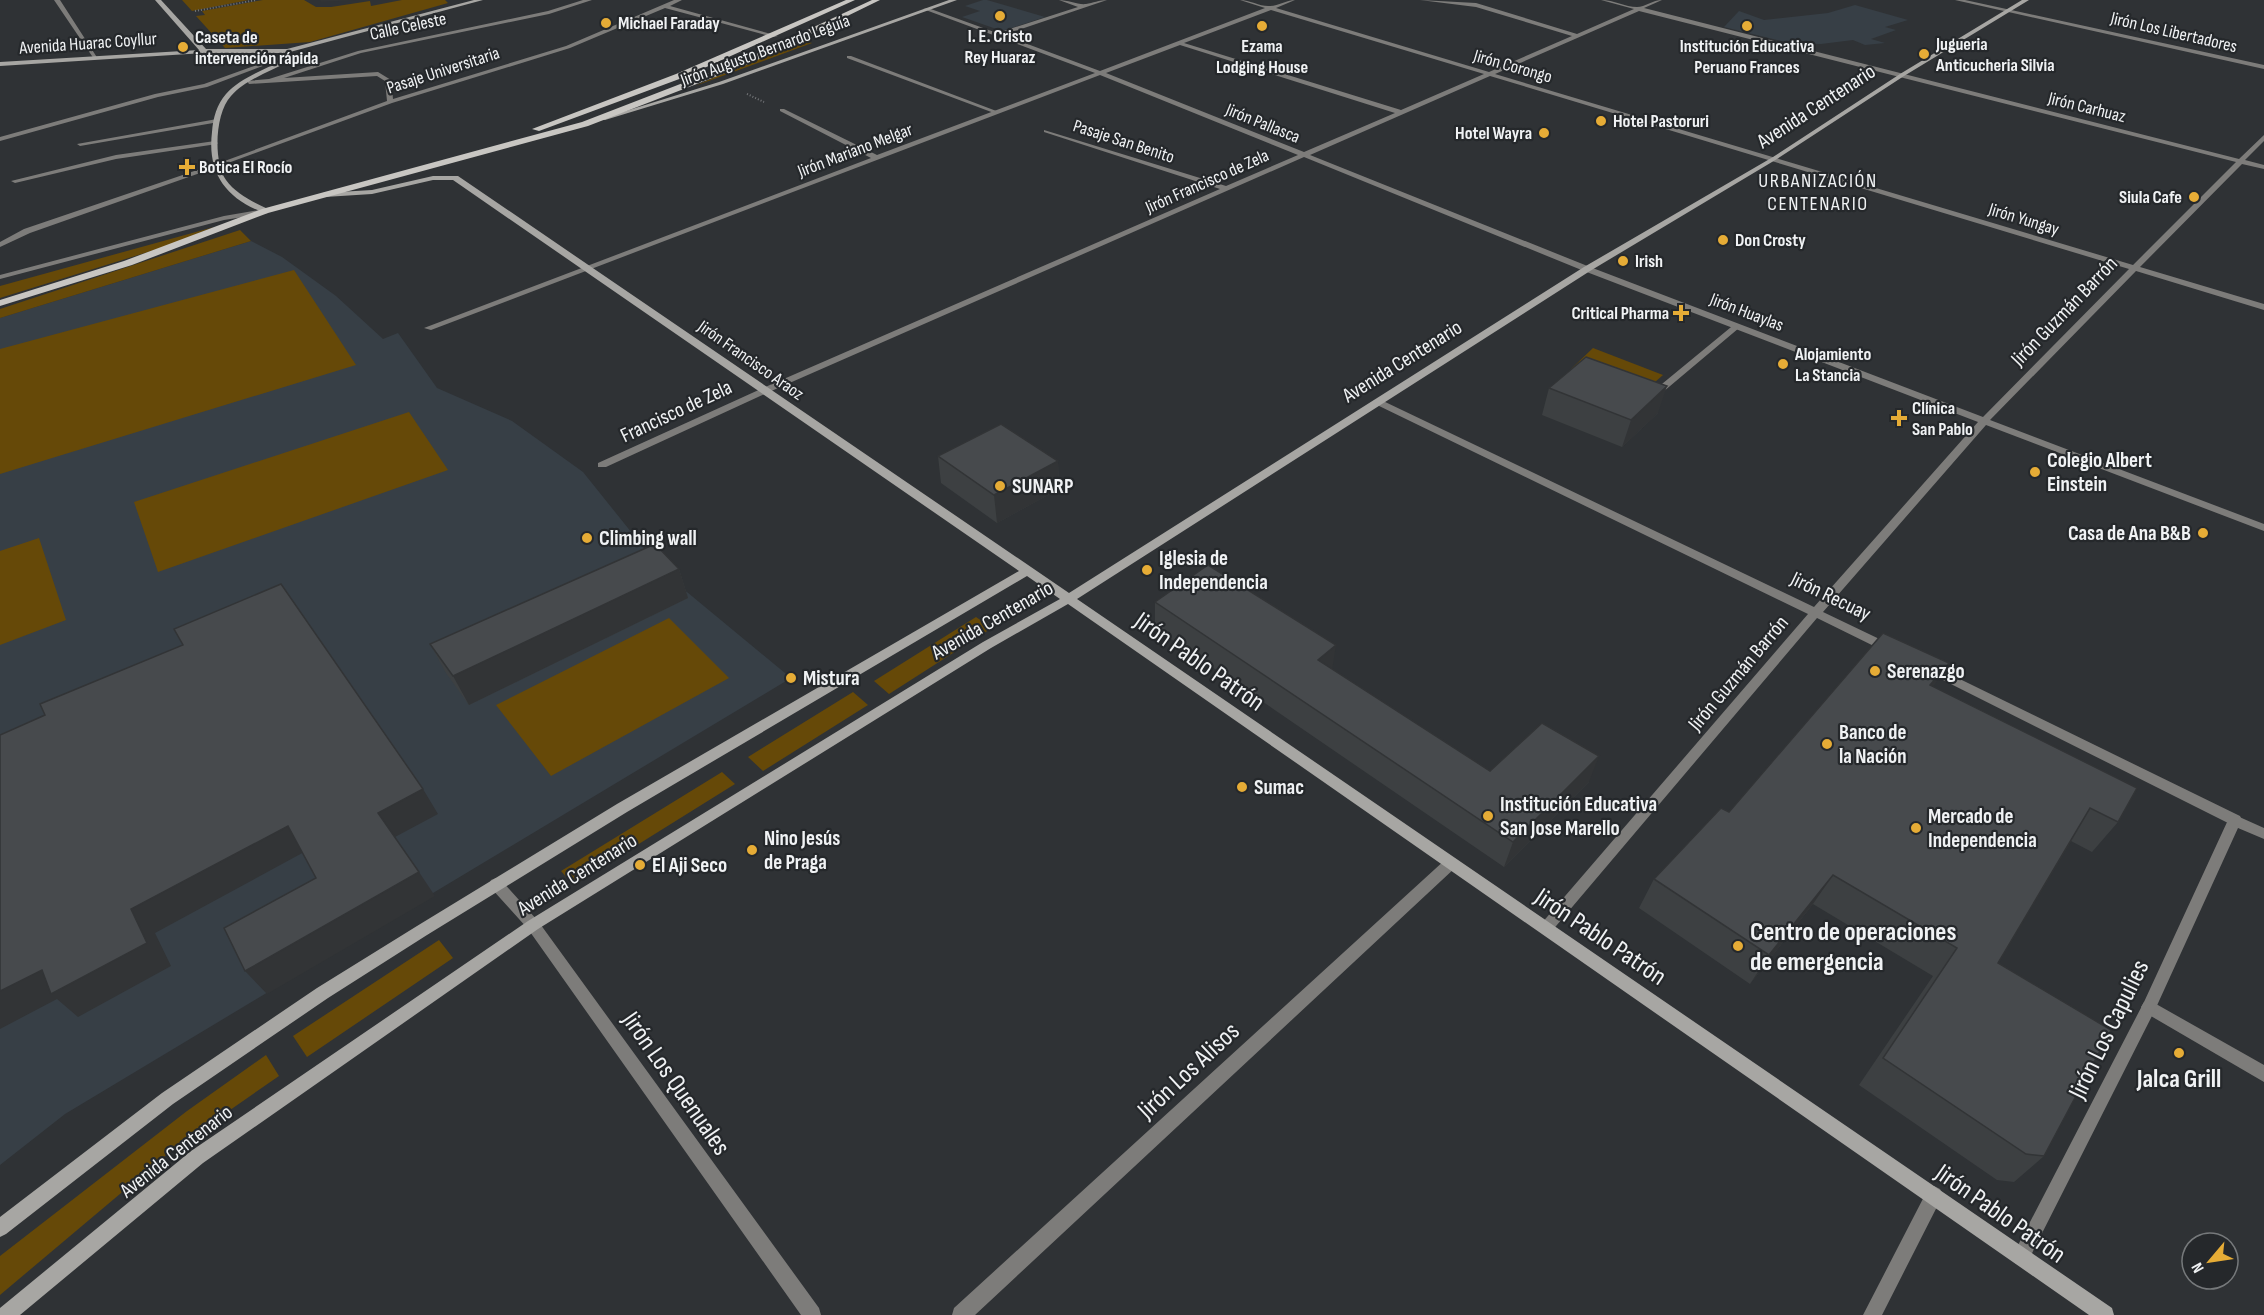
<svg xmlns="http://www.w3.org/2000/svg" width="2264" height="1315" font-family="'Sofia Sans Condensed',sans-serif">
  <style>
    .built { fill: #373f46 }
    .green { fill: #664908 }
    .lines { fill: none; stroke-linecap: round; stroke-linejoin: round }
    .path { stroke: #75777a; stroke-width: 2; stroke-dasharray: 1 2; stroke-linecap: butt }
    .service { fill: #7d7c7a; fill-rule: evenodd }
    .pedestrian { fill: #7d7c7a; fill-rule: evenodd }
    .minor { fill: #7d7c7a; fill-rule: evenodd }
    .tertiary { fill: #7d7c7a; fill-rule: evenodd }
    .secondary { fill: #a7a6a3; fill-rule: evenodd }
    .primary { fill: #c8c6c2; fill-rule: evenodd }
    .wall { fill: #3d4042 }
    .shaded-wall { fill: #323436 }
    .building { fill: #474a4d; stroke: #323436; stroke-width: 1.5 }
    .poi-dot { fill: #e6ac36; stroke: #25282b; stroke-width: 2 }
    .labels { text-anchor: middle; stroke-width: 4.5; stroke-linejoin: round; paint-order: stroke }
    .far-poi-label { font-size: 18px; font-weight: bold; fill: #f0f2f4; stroke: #25282b; text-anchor: start }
    .far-street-label { font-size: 18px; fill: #f0f2f4; stroke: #25282b }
    .far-quarter-label { font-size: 20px; letter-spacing: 1.5px; fill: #f0f2f4; stroke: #25282b }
    .street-label { font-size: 21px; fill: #f0f2f4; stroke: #25282b }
    .poi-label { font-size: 21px; font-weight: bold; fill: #f0f2f4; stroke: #25282b; text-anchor: start }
    .near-street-label { font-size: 26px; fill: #f0f2f4; stroke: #25282b }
    .near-poi-label { font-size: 26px; font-weight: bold; fill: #f0f2f4; stroke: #25282b; text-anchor: start }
  </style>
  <rect width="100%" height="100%" fill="#2f3235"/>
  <!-- built -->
  <path class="built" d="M983 0H987L1045 17 1002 31 962 17 980 11 965 6Z
    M1855 5 1908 20 1885 27 1896 30 1871 39 1885 43 1865 45 1853 40 1821 44 1789 43 1724 27 1739 11 1764 20 1828 13Z
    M251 241 282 257 336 296 383 339 398 333 437 388 512 421 583 472 664 573 791 678 65 1114 0 1165V318Z"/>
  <!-- green -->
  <path class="green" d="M182 0H249L192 11Z
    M263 0H304L316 7H331L370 1 371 6 402 0H445L448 3 310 42 225 48 196 16 205 15 202 11Z
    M804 37 812 38 808 42 812 43 695 86Z
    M214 227 164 247 0 298V286Z
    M240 230 251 241 0 318V309Z
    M294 270 356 365 0 474V349Z
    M1593 348 1663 375 1638 397 1571 369Z
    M409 412 448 470 158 572 134 502Z
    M39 538 66 620 0 645V551Z
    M976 617 992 628 889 694 874 681Z
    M669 618 729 678 551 776 496 705Z
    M853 692 868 705 763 771 748 757Z
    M722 772 735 784 573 885 561 871Z
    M439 940 453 958 307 1057 293 1036Z
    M266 1055 279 1076 171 1151 0 1295V1256L187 1111Z"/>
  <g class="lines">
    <!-- path -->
    <path class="path" d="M195 11 257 0
      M747 94 764 102"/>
    <!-- service -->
    <path class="service" d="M847 56H851L999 112 994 113 847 58Z
      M265 209H268V213L224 220 0 279V275L224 216Z"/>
    <!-- pedestrian -->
    <path class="pedestrian" d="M287 54 292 55 207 87 158 97 0 141V137L155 94 204 84Z
      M217 119 219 120V122L80 146 77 144Z
      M215 141 218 143 217 144 116 159 15 183 11 181 116 155Z
      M215 164 219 166 217 167 30 233 0 247V242L24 229Z
      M1736 323 1740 326 1739 328 1657 397H1651V393Z"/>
    <!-- minor -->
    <path class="minor" d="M54 0H60L98 59H94Z
      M583 0H592L549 14 361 53 284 78 378 72 391 80 393 99 566 46 674 0H682L670 6 778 36 773 37 665 8 570 48 392 103 217 167 211 166 387 101 385 81 377 76 249 84 247 81 269 79 358 51 548 11Z
      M1059 0C1068 0 1078 5 1086 4 1093 3 1099 0 1107 0L1003 35 1100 71 1265 8 1240 0C1250 0 1261 7 1270 6 1279 6 1286 0 1295 0L1276 8 1489 72 1572 36 1476 7 1420 0 1476 3 1577 34 1634 9 1601 0C1614 0 1625 7 1637 7 1645 7 1653 0 1662 0L1644 8 2239 159 2264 135V141L2245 160 2264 165V169L2242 164 2140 267 2264 304V310L2136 271 1990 420 2264 524V531L1986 425 1823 612 1894 646 1896 649 1894 652H1886L1817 618 1551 932 1546 934 1541 932 1539 928 1541 924 1808 614 1375 404V400H1381L1814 607 1978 422 1584 271 1304 157 769 392 606 467H598V463L763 388 1220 189 1044 132V130L1226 186 1298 155 1100 75 431 330 424 328 871 158 780 111V109H784L877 155 1095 73 923 9 928 8 997 33 1078 7ZM1271 10 1484 74 1401 110 1184 43ZM1639 11 2236 162 2133 265 1495 74ZM1180 45 1395 113 1304 152 1106 73ZM1490 76 2129 269 1983 417 1590 267 1310 155Z
      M1955 0H1965L2264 65V69Z
      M1927 663 2240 816 2242 820 2240 824 2235 825 2230 824 1923 670 1921 667Z
      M1451 857 1456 859 1458 863 1456 867 975 1315H952L954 1308 1446 859Z
      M496 878 501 880 538 921 819 1308 821 1315H801L528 929 491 888 489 884 491 880Z
      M2149 1000 2264 1065V1082L2144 1012 2141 1007 2144 1002Z
      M1934 1186 1940 1189 1943 1195 1882 1315H1863L1928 1189Z"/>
    <!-- tertiary -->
    <path class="tertiary" d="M2235 815 2264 828V839L2238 828 2154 1012 2027 1263 2021 1266 2015 1263 2012 1257 2015 1251 2144 1002 2228 820 2230 816Z"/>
    <!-- secondary -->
    <path class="secondary" d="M155 0H161L206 49H287L474 0H483L290 52 291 60C272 71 246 79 231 96 215 113 213 161 226 180 236 194 253 202 268 209V213H265C226 199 207 173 212 132 213 118 217 104 226 94 241 77 267 69 286 58L284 53H204L0 66V62L199 50Z
      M949 0H957L723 84 605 120 600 119 719 82Z
      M2022 0H2029L1904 76 1777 159 1590 271 1077 599 2112 1308 2114 1315H2089L1068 604 991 648 538 929 203 1163 20 1315H0V1308L191 1151 528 921 983 642 1060 599 1027 576 627 812 427 935 328 998 173 1104 6 1234 0 1237V1217L162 1093 317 988 417 926 617 804 1019 571 453 180H433L372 194 325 197H322V193L372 190 433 176H458L1069 593 1584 267 1773 157 1900 74Z"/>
    <!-- primary -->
    <path class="primary" d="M846 0H855L682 78 539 131 532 129 676 74Z
      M872 0H880L751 63 588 126 268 213 132 265 0 306V300L124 261 262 209 582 122 745 59Z"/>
  </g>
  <!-- wall -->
  <path class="wall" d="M1549 388 1658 413 1622 447 1542 415Z
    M938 456 1058 461 1059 489 997 523 941 483Z
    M679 569 688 598 469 705 446 673 430 644Z
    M1155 602 1332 669 1490 771 1589 782 1504 867 1155 628Z
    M1933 687 2118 822 2092 852 2071 841 1998 963 2044 1156 2014 1182 1997 1180 1859 1085 1933 976 1813 904 1750 984 1639 908 1654 879 1729 812Z"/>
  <!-- shaded-wall -->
  <path class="shaded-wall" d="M320 0H356L321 2Z
    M1667 386 1658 413 1622 447 1631 420Z
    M1058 461 1059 489 997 523 994 495Z
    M679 569 688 598 469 705 453 676Z
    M1336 645 1332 671 1318 660Z
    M1949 663 1929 693 1930 685Z
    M1599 756 1589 782 1504 867 1513 842Z
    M423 789 438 814 395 837 378 813Z
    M288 826 306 851 155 933 171 966 78 1017 57 999 0 1029V991L131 909Z
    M419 872 435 896 267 994 245 971Z
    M1833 875 1813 904 1750 984 1769 955Z"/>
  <!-- building -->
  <path class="building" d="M1586 357 1667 386 1631 420 1549 388Z
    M1001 424 1058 461 994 495 938 456Z
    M655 544 679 569 453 676 430 644Z
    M1208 565 1336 645 1318 660 1490 771 1542 723 1599 756 1513 842 1155 602Z
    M281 584 423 789 378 813 419 872 245 971 224 928 316 878 288 826 131 909 147 943 51 994 42 970 0 991V735L45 715 40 704 183 645 174 629Z
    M1883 633 1949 663 1930 685 2137 788 2118 822 2090 808 1998 963 2111 1030 2044 1156 2026 1154 1883 1058 1957 948 1833 875 1769 955 1654 879 1721 808 1729 812Z"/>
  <!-- markers -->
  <g class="poi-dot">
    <circle cx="1000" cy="16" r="6"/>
    <circle cx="606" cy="23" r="6"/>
    <circle cx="1262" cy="26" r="6"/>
    <circle cx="1747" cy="26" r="6"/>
    <circle cx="183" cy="47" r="6"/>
    <circle cx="1924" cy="54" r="6"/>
    <circle cx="1601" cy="121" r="6"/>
    <circle cx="1544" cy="133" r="6"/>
    <path d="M184 158h6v6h6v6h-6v6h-6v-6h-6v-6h6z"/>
    <circle cx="2194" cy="197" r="6"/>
    <circle cx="1723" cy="240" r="6"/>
    <circle cx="1623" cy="261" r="6"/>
    <path d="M1678 304h6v6h6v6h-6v6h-6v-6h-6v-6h6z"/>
    <circle cx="1783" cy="364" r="6"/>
    <path d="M1896 409h6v6h6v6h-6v6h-6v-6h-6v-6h6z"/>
    <circle cx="2035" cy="472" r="6"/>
    <circle cx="1000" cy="486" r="6"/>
    <circle cx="2203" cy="533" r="6"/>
    <circle cx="587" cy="538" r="6"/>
    <circle cx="1147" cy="570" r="6"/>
    <circle cx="1875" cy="671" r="6"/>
    <circle cx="791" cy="678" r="6"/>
    <circle cx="1827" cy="744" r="6"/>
    <circle cx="1242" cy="787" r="6"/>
    <circle cx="1488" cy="816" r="6"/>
    <circle cx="1916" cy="828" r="6"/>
    <circle cx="752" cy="850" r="6"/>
    <circle cx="640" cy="865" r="6"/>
    <circle cx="1738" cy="946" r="6"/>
    <circle cx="2179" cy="1053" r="6"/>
  </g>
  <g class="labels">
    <!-- far-poi labels -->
    <g class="far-poi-label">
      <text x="618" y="29">Michael Faraday</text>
      <text x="1000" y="42" text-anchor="middle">I. E. Cristo<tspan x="1000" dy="21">Rey Huaraz</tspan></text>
      <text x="195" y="43">Caseta de<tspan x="195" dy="21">intervención rápida</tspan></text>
      <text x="1936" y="50">Jugueria<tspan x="1936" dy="21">Anticucheria Silvia</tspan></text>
      <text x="1262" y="52" text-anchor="middle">Ezama<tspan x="1262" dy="21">Lodging House</tspan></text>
      <text x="1747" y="52" text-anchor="middle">Institución Educativa<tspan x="1747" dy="21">Peruano Frances</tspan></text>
      <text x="1613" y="127">Hotel Pastoruri</text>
      <text x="1532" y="139" text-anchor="end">Hotel Wayra</text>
      <text x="199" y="173">Botica El Rocío</text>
      <text x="2182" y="203" text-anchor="end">Siula Cafe</text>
      <text x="1735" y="246">Don Crosty</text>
      <text x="1635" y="267">Irish</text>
      <text x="1669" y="319" text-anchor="end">Critical Pharma</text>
      <text x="1795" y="360">Alojamiento<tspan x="1795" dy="21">La Stancia</tspan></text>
      <text x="1912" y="414">Clínica<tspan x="1912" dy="21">San Pablo</tspan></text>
    </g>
    <!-- far-street labels -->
    <g class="far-street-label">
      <text transform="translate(408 26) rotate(-12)" y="6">Calle Celeste</text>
      <text transform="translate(2174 32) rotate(13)" y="6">Jirón Los Libertadores</text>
      <text transform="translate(88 43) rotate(-4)" y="6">Avenida Huarac Coyllur</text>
      <text transform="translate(765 50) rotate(-20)" y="6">Jirón Augusto Bernardo Leguía</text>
      <text transform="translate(1513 66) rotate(16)" y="6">Jirón Corongo</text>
      <text transform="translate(443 70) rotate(-18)" y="6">Pasaje Universitaria</text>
      <text transform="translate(2087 107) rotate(14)" y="6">Jirón Carhuaz</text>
      <text transform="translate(1263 123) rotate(22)" y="6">Jirón Pallasca</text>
      <text transform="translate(1124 141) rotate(18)" y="6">Pasaje San Benito</text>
      <text transform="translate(855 150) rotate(-21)" y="6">Jirón Mariano Melgar</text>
      <text transform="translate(1207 181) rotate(-24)" y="6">Jirón Francisco de Zela</text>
      <text transform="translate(2024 219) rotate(17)" y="6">Jirón Yungay</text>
      <text transform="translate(1747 312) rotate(21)" y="6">Jirón Huaylas</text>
      <text transform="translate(751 360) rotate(35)" y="6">Jirón Francisco Araoz</text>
    </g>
    <!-- far-quarter labels -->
    <g class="far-quarter-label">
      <text x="1818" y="187">URBANIZACIÓN<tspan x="1818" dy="23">CENTENARIO</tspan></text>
    </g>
    <!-- street labels -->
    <g class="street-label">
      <text transform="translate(1816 106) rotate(-33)" y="7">Avenida Centenario</text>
      <text transform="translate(2064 311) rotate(-46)" y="7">Jirón Guzmán Barrón</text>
      <text transform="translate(1402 361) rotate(-32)" y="7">Avenida Centenario</text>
      <text transform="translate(676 411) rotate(-25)" y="7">Francisco de Zela</text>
      <text transform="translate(1831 596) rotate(26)" y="7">Jirón Recuay</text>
      <text transform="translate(992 620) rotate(-30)" y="7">Avenida Centenario</text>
      <text transform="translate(1738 673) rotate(-50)" y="7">Jirón Guzmán Barrón</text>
      <text transform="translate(577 874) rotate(-32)" y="7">Avenida Centenario</text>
      <text transform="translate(176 1151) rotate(-38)" y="7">Avenida Centenario</text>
    </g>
    <!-- poi labels -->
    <g class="poi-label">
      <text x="2047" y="467">Colegio Albert<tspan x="2047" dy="24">Einstein</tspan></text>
      <text x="1012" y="493">SUNARP</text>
      <text x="2191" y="540" text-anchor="end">Casa de Ana B&amp;B</text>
      <text x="599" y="545">Climbing wall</text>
      <text x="1159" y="565">Iglesia de<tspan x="1159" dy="24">Independencia</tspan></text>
      <text x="1887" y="678">Serenazgo</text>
      <text x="803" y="685">Mistura</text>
      <text x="1839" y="739">Banco de<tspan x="1839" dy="24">la Nación</tspan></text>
      <text x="1254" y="794">Sumac</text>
      <text x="1500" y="811">Institución Educativa<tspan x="1500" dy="24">San Jose Marello</tspan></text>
      <text x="1928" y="823">Mercado de<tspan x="1928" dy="24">Independencia</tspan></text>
      <text x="764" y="845">Nino Jesús<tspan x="764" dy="24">de Praga</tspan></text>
      <text x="652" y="872">El Aji Seco</text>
    </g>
    <!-- near-street labels -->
    <g class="near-street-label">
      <text transform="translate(1200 661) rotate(35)" y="9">Jirón Pablo Patrón</text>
      <text transform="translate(1601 936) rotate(34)" y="9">Jirón Pablo Patrón</text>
      <text transform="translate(2108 1029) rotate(-64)" y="9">Jirón Los Capulies</text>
      <text transform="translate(1188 1070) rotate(-43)" y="9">Jirón Los Alisos</text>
      <text transform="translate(677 1083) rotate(55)" y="9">Jirón Los Quenuales</text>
      <text transform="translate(2001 1213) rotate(35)" y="9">Jirón Pablo Patrón</text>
    </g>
    <!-- near-poi labels -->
    <g class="near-poi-label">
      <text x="1750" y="940">Centro de operaciones<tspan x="1750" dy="30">de emergencia</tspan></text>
      <text x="2179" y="1087" text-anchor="middle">Jalca Grill</text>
    </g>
  </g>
  <!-- north arrow -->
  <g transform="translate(2210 1261) rotate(241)"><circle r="28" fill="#25282b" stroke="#76797b" stroke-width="1.5"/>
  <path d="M0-4.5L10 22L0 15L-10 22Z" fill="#e6ac36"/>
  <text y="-9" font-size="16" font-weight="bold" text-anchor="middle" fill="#f0f2f4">N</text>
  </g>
</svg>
